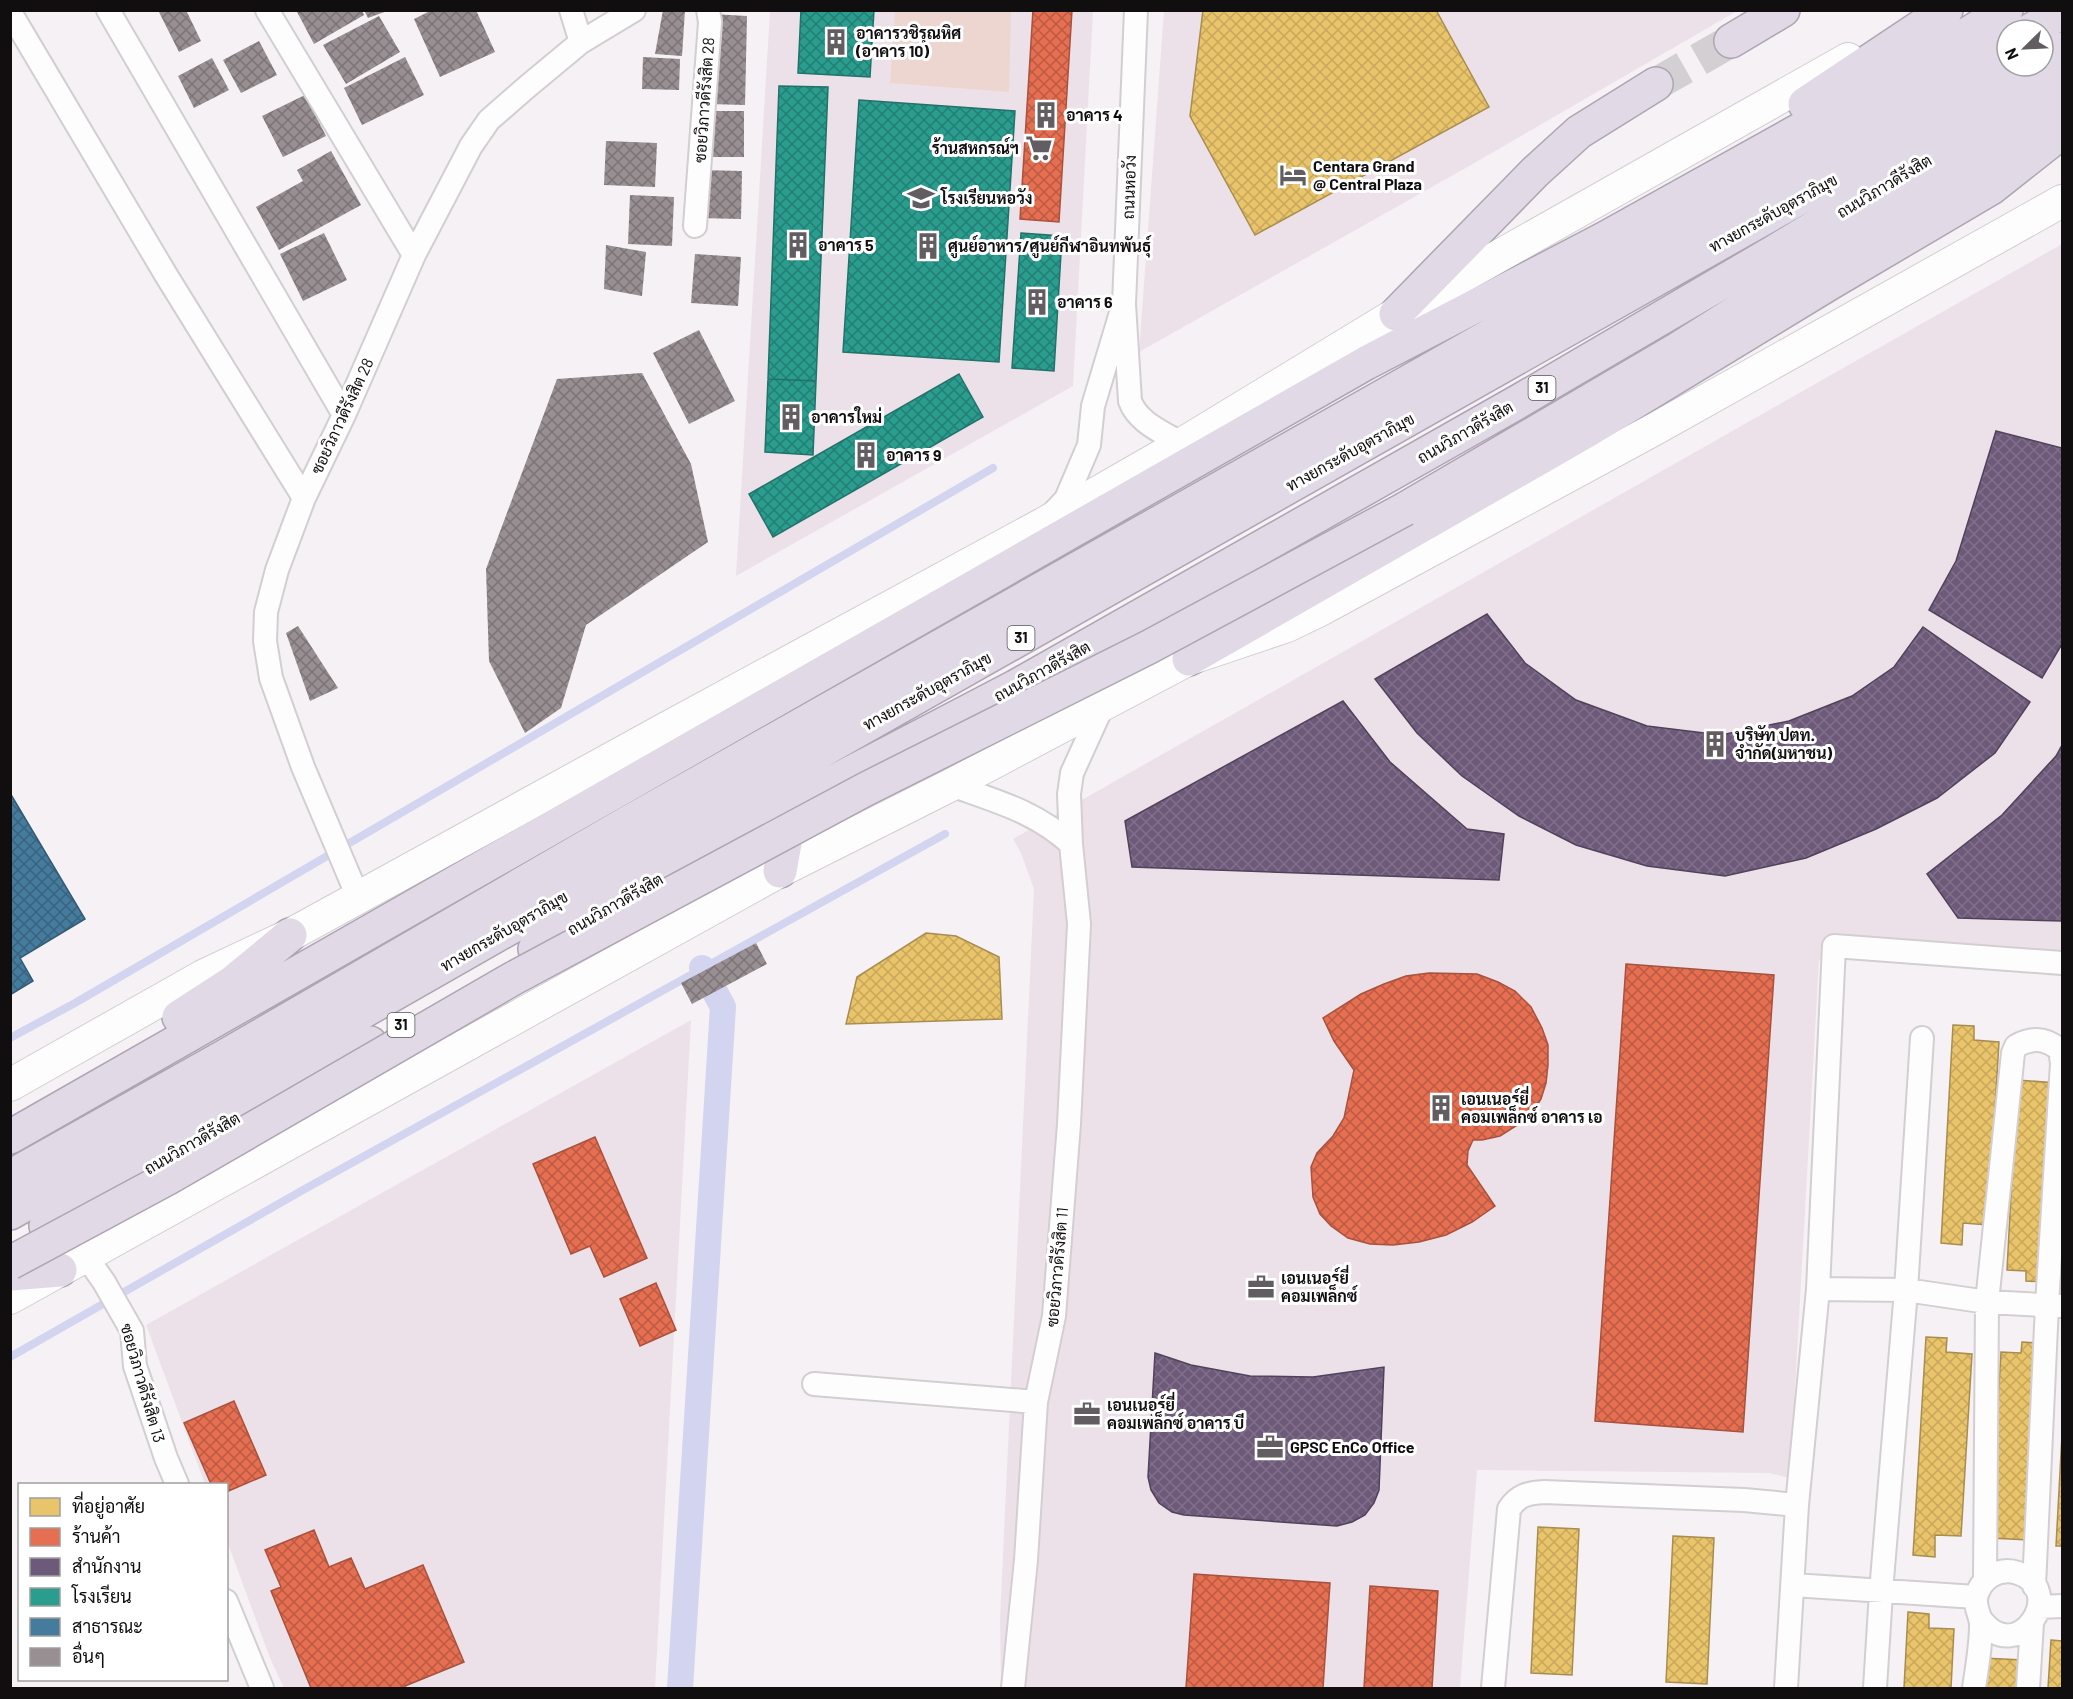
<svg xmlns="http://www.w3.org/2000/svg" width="2073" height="1699" font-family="Barlow,Sarabun,sans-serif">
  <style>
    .built { fill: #ede1e9 }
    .garden { fill: #edd5d0 }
    .homes { fill: url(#homes-cross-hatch); stroke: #a88d4f; stroke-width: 1.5 }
    .shops { fill: url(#shops-cross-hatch); stroke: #a7523e; stroke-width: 1.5 }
    .offices { fill: url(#offices-cross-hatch); stroke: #51425a; stroke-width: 1.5 }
    .schools { fill: url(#schools-cross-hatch); stroke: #227269; stroke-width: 1.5 }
    .public { fill: url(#public-cross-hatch); stroke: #355a73; stroke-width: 1.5 }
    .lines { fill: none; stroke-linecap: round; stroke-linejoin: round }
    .stream { stroke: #d2d4f0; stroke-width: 8 }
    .canal { stroke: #d2d4f0; stroke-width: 26 }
    .building { fill: url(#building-cross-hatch) }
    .highway-tunnel { stroke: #d4cfd2; stroke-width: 33; stroke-dasharray: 33 16; stroke-linecap: butt }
    .street-casing { stroke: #d3ced1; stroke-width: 26 }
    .secondary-casing { stroke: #d3ced1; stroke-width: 34 }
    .highway-casing { stroke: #aea5b3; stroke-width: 36 }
    .street { stroke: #fefdfd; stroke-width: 22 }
    .secondary { stroke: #fefdfd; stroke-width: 32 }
    .highway { stroke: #e1d9e6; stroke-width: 33 }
    .highway-bridge-casing { stroke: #aea5b3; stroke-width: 36; stroke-linecap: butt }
    .highway-bridge { stroke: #e1d9e6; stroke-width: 33 }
    .labels { text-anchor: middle; stroke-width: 6; stroke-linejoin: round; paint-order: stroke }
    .shield { fill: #fff; stroke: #585658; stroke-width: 1.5 }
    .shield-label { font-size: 15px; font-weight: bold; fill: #110e10 }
    .poi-label { font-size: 16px; font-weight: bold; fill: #110e10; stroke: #fff; text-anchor: start }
    .street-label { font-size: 16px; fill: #110e10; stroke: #fff }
  </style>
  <defs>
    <pattern id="homes-cross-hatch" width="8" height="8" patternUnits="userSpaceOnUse" patternTransform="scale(1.5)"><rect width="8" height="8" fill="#e9c46a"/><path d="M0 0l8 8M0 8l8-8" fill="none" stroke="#c7a75b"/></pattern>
    <pattern id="shops-cross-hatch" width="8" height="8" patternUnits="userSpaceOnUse" patternTransform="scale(1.5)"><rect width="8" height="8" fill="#e76f51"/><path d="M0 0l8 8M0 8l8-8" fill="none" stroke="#ba5a42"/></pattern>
    <pattern id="offices-cross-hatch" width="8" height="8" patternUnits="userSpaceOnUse" patternTransform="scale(1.5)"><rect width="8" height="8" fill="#6d597a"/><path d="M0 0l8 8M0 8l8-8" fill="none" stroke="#807089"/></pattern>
    <pattern id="schools-cross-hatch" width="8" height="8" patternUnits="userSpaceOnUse" patternTransform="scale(1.5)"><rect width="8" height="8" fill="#2a9d8f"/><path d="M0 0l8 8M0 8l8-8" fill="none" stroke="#237e73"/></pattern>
    <pattern id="public-cross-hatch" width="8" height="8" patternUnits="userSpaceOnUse" patternTransform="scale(1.5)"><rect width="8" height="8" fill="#457b9d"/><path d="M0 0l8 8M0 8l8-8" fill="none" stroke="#38637f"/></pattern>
    <pattern id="building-cross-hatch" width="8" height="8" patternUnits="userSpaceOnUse" patternTransform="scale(1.5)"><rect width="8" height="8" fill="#988f92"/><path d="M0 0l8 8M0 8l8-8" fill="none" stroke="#7b7376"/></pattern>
  </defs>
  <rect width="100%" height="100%" fill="#f6f1f4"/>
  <!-- built -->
  <path class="built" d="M770 11H1093L1073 386 736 576Z
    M1164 11H1737L1471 165 1139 352Z
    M2062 244V968L1839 940 1819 961 1790 1478 1769 1473 1477 1470 1460 1688H1001L1000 1619 1034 889 1021 853 1013 839Z
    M691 1020 655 1688H284L270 1658 227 1541 226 1484H205L146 1325Z"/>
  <!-- garden -->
  <path class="garden" d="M895 11H1011L1009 92 890 83Z"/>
  <!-- homes -->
  <path class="homes" d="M1203 10H1436L1489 107 1255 235 1190 116Z
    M926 933 956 936 999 957 1002 1019 846 1024 857 977Z
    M1953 1025 1974 1026V1040L1999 1042 1988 1225 1963 1223 1962 1245 1941 1243Z
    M2017 1080 2057 1083 2046 1282 2026 1281V1271L2007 1270Z
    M1926 1337 1947 1338 1946 1352 1972 1354 1961 1536 1935 1535V1557L1913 1555Z
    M2022 1342 2040 1343 2029 1540 1990 1538 2001 1352 2021 1353Z
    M2062 1435V1546H2056Z
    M1538 1527 1579 1529 1572 1675 1531 1673Z
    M1673 1536 1714 1538 1707 1684 1666 1682Z
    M1908 1612 1929 1614V1628L1954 1629 1951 1688H1904Z
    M2051 1640 2062 1641V1688H2048Z
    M1982 1658 2023 1660 2021 1688H1981Z"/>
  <!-- shops -->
  <path class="shops" d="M1033 10H1072L1059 222 1020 219Z
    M1626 964 1774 975 1743 1432 1595 1421Z
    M1429 973 1477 974 1498 982 1515 991 1531 1007 1542 1028 1548 1045V1065L1546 1083 1541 1099 1530 1117 1500 1136 1482 1140H1473L1468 1151 1467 1165 1495 1206 1472 1222 1446 1235 1419 1242 1393 1245 1370 1244 1348 1238 1331 1226 1320 1214 1313 1197 1311 1167 1317 1153 1333 1136 1344 1118 1354 1070 1334 1041 1323 1018 1361 994 1384 984 1406 976Z
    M595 1137 647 1258 604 1277 590 1246 571 1254 533 1164Z
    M656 1283 676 1330 640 1346 620 1299Z
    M234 1401 266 1475 226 1492V1484H211L184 1423Z
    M314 1530 329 1567 351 1558 365 1589 423 1565 464 1662 405 1686 406 1688H311L271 1591 281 1587 265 1550Z
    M1194 1574 1330 1583 1323 1688H1186Z
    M1370 1586 1438 1591 1432 1688H1364Z"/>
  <!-- offices -->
  <path class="offices" d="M1996 431 2062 448V644L2042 678 1929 610 1956 561Z
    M1487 614 1525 663 1576 700 1647 726 1721 735 1789 721 1852 696 1894 667 1923 627 2030 702 1995 753 1937 798 1876 829 1806 858 1725 876 1647 866 1576 845 1519 816 1462 776 1417 733 1375 679Z
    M1343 701 1390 762 1467 829 1504 834 1499 880 1132 867 1125 821Z
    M2062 745V921L1958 918 1927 874 2002 815 2056 756Z
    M1155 1353 1191 1365 1250 1376 1313 1377 1384 1367 1379 1490 1374 1503 1365 1515 1352 1522 1337 1526 1184 1515 1172 1512 1159 1503 1151 1490 1148 1477Z"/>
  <!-- schools -->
  <path class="schools" d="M801 10H874L870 77 798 73Z
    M779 86 828 87 816 381 768 379Z
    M859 100 1015 111 999 362 843 352Z
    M1021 233 1062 236 1054 371 1012 368Z
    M959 374 983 417 773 537 749 494Z
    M768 379 816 381 813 455 765 452Z"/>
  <!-- public -->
  <path class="public" d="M10 793 85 919 20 958 33 981 10 995Z"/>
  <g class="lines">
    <!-- stream -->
    <path class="stream" d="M10 1038 75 1003 993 468
      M10 1357 303 1190 945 834"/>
    <!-- canal -->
    <path class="canal" d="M680 1688 723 1007 702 968"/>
  </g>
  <!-- building -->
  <path class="building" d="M158 10H186L201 41 179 52Z
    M296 10H362L364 15 314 44Z
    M364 10H387V11L368 18Z
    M432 10H476L495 52 440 77 414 19Z
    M663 10H685L682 56 655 54Z
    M712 14 747 16 745 105 709 104Z
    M379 16 400 52 346 84 323 45Z
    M259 41 277 75 241 93 223 60Z
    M405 57 424 95 362 125 344 88Z
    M643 57 680 59 679 90 642 89Z
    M212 58 229 90 194 108 178 76Z
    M305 95 326 136 283 157 262 116Z
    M710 111H744V157H709Z
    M606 141 657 143 655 187 604 185Z
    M331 151 361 205 279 250 256 207 303 181 297 170Z
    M700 170 742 171 741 219 699 218Z
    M630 195 674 197 672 246 628 244Z
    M324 233 347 280 303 301 280 254Z
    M606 245 646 252 642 296 604 289Z
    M695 254 741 257 738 306 691 303Z
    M699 330 735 401 689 424 653 353Z
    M642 373 691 464 708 542 586 625 561 708 525 733 489 661 486 569 557 379Z
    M298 626 338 688 310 701 286 633Z
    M756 943 767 964 692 1004 681 983Z"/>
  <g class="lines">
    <!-- highway-tunnel -->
    <path class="highway-tunnel" d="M1656 84 1731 41"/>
    <defs>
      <path id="street" d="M108 10 344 415
        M267 10 414 255
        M571 10 581 42
        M1136 10 1124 304 1130 401C1138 423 1163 432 1182 444
        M10 12 166 275 304 498
        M695 226 710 22 708 10
        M1052 514 1066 499 1089 445 1093 406 1120 316
        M951 785C995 801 1035 811 1071 844
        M358 897 303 767 271 678 265 641 266 612 277 570 304 498 344 415 414 255 471 146 489 120 528 86 581 42 634 10
        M85 1255 104 1282 132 1331 135 1366 166 1458 177 1484
        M1818 1289 1906 1290 1987 1302 2061 1306
        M814 1384 1036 1402
        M1985 1580 1987 1302 2013 1053 2016 1046C2032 1037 2046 1038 2060 1050L2062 1063 2047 1305 2034 1586
        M1793 1585 1976 1597
        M226 1601 262 1688
        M2039 1607 2062 1606
        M1013 1688 1026 1560 1036 1402 1054 1316 1069 1124 1079 924 1071 844 1069 794 1072 773 1103 705
        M1493 1688 1509 1509C1518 1495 1528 1493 1544 1492L1744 1500 1797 1505
        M1786 1688 1797 1505 1818 1289 1834 946 2062 963
        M1875 1688 1881 1592 1906 1290 1922 1038
        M1974 1688C1977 1667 1981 1646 1981 1625 1981 1616 1975 1609 1976 1598 1978 1589 1983 1581 1991 1576 1999 1571 2009 1570 2018 1573 2068 1590 2019 1667 1982 1621
        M2028 1688 2032 1623"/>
      <path id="secondary" d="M10 1085 203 976 290 935 665 729 1043 524 1182 444 1396 314 1848 59
        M10 1298 780 871 951 785 1189 659 1287 626 1322 609 1653 430 2062 201"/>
      <path id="highway" d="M2031 30 2062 12
        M1731 41 1783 10
        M2043 60 2062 49
        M1805 104 1946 10
        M1396 314 1535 172 1579 132 1656 84
        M1405 509 1678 349 2062 107
        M1189 659 1590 429 1830 283 1991 188 2062 132
        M780 871 791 809
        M535 949 791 804 1015 687 1521 400 1774 252 2062 78
        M179 1017 233 982 290 935
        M10 1137 1366 363 1604 239 1931 57 2006 10
        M10 1177 222 1058 629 822 2007 44
        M10 1213 637 855 2033 66
        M46 1226 370 1043
        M10 1274 60 1270"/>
    </defs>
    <!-- street casing -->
    <use href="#street" class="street-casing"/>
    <!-- secondary casing -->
    <use href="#secondary" class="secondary-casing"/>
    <!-- highway casing -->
    <use href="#highway" class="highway-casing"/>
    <!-- street -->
    <use href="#street" class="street"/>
    <!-- secondary -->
    <use href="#secondary" class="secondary"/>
    <!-- highway -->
    <use href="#highway" class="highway"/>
    <defs>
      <path id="highway-bridge" d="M10 1263 168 1178 512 979 866 789 1149 647 1405 509"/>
    </defs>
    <!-- highway-bridge casing -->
    <use href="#highway-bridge" class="highway-bridge-casing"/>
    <!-- highway-bridge -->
    <use href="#highway-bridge" class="highway-bridge"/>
  </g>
  <!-- icons -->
  <defs>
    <symbol id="building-bare" viewBox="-9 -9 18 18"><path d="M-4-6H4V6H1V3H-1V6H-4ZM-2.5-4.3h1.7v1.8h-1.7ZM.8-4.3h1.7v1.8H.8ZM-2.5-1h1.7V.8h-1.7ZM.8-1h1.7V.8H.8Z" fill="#615d60" stroke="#fff" stroke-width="2.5" paint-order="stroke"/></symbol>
    <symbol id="supermarket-bare" viewBox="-9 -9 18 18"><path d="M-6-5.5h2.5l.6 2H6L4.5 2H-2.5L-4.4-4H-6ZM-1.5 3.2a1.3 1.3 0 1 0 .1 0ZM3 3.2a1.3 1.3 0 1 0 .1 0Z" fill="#615d60" stroke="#fff" stroke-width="2.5" paint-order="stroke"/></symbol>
    <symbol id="hotel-bare" viewBox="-9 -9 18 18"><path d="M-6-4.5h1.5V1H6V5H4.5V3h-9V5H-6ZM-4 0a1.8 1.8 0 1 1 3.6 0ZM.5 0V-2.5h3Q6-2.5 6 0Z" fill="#615d60" stroke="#fff" stroke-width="2.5" paint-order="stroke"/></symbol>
    <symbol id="school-bare" viewBox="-9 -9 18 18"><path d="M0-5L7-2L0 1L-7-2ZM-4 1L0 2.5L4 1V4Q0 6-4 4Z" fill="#615d60" stroke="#fff" stroke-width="2.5" paint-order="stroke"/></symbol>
    <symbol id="office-bare" viewBox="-9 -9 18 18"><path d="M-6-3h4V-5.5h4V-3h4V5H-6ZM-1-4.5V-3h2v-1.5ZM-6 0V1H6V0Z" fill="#615d60" stroke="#fff" stroke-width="2.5" paint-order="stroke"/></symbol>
  </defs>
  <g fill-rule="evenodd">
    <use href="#building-bare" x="817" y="23" width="38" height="38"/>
    <use href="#building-bare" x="1027" y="96" width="38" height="38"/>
    <use href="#supermarket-bare" x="1020" y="129" width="38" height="38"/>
    <use href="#hotel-bare" x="1274" y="156" width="38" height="38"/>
    <use href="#school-bare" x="902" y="179" width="38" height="38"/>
    <use href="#building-bare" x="779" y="226" width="38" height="38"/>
    <use href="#building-bare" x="909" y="227" width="38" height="38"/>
    <use href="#building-bare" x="1018" y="283" width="38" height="38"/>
    <use href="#building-bare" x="772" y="398" width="38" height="38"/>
    <use href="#building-bare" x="847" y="436" width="38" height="38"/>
    <use href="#building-bare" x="1696" y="725" width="38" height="38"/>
    <use href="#building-bare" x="1422" y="1089" width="38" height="38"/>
    <use href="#office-bare" x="1242" y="1268" width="38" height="38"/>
    <use href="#office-bare" x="1068" y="1395" width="38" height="38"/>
    <use href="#office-bare" x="1251" y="1428" width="38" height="38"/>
  </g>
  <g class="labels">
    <!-- shield labels -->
    <g class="shield">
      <rect x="1528.5" y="376" width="27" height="24" rx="4.5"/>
      <rect x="1007.5" y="626" width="27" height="24" rx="4.5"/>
      <rect x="387.5" y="1013" width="27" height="24" rx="4.5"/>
    </g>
    <g class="shield-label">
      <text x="1542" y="393">31</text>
      <text x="1021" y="643">31</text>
      <text x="401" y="1030">31</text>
    </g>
    <!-- poi labels -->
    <g class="poi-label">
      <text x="856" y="39">อาคารวชิรุณหิศ<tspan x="856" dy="18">(อาคาร 10)</tspan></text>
      <text x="1066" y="121">อาคาร 4</text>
      <text x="1019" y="154" text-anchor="end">ร้านสหกรณ์ฯ</text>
      <text x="1313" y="172">Centara Grand<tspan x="1313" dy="18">@ Central Plaza</tspan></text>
      <text x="941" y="204">โรงเรียนหอวัง</text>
      <text x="818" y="251">อาคาร 5</text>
      <text x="948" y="252">ศูนย์อาหาร/ศูนย์กีฬาอินทพันธุ์</text>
      <text x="1057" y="308">อาคาร 6</text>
      <text x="811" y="423">อาคารใหม่</text>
      <text x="886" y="461">อาคาร 9</text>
      <text x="1735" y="741">บริษัท ปตท.<tspan x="1735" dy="18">จำกัด(มหาชน)</tspan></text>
      <text x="1461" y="1105">เอนเนอร์ยี่<tspan x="1461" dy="18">คอมเพล็กซ์ อาคาร เอ</tspan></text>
      <text x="1281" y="1284">เอนเนอร์ยี่<tspan x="1281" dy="18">คอมเพล็กซ์</tspan></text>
      <text x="1107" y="1411">เอนเนอร์ยี่<tspan x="1107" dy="18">คอมเพล็กซ์ อาคาร บี</tspan></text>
      <text x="1290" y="1453">GPSC EnCo Office</text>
    </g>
    <!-- street labels -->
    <g class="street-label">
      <text transform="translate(704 100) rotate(-86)" y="6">ซอยวิภาวดีรังสิต 28</text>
      <text transform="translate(1884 186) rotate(-31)" y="6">ถนนวิภาวดีรังสิต</text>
      <text transform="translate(1129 187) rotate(-88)" y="6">ถนนหอวัง</text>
      <text transform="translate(1773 213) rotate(-29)" y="6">ทางยกระดับอุตราภิมุข</text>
      <text transform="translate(342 416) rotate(-65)" y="6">ซอยวิภาวดีรังสิต 28</text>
      <text transform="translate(1465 432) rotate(-30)" y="6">ถนนวิภาวดีรังสิต</text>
      <text transform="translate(1350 452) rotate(-29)" y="6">ทางยกระดับอุตราภิมุข</text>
      <text transform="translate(1042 671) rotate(-29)" y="6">ถนนวิภาวดีรังสิต</text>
      <text transform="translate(927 691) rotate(-29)" y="6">ทางยกระดับอุตราภิมุข</text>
      <text transform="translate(615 904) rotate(-30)" y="6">ถนนวิภาวดีรังสิต</text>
      <text transform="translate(504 931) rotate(-30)" y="6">ทางยกระดับอุตราภิมุข</text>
      <text transform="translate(192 1143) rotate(-30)" y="6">ถนนวิภาวดีรังสิต</text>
      <text transform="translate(1057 1267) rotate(-85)" y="6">ซอยวิภาวดีรังสิต 11</text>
      <text transform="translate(143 1383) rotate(74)" y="6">ซอยวิภาวดีรังสิต 13</text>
    </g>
  </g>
  <!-- border -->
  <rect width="2073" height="1699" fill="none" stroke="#110e10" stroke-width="24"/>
  <!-- legend -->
  <rect x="18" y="1483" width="210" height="198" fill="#ffffff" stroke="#a09f9f" stroke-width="1.5"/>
  <rect x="30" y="1498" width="30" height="18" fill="#e9c46a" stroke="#a09f9f" stroke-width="1.5"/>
  <text x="72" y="1513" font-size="18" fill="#110e10">ที่อยู่อาศัย</text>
  <rect x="30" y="1528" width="30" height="18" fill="#e76f51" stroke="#a09f9f" stroke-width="1.5"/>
  <text x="72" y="1543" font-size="18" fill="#110e10">ร้านค้า</text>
  <rect x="30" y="1558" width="30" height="18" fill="#6d597a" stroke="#a09f9f" stroke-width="1.5"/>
  <text x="72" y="1573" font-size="18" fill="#110e10">สำนักงาน</text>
  <rect x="30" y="1588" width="30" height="18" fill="#2a9d8f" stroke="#a09f9f" stroke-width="1.5"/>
  <text x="72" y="1603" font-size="18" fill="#110e10">โรงเรียน</text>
  <rect x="30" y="1618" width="30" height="18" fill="#457b9d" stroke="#a09f9f" stroke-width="1.5"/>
  <text x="72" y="1633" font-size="18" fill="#110e10">สาธารณะ</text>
  <rect x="30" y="1648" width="30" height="18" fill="#988f92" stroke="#a09f9f" stroke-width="1.5"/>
  <text x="72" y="1663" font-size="18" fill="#110e10">อื่นๆ</text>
  <!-- north arrow -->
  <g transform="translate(2025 48) rotate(246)"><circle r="28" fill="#ffffff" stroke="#a09f9f" stroke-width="1.5"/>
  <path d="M0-4.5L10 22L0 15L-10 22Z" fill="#615d60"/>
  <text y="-9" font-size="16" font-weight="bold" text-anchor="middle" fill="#110e10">N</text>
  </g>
</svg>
